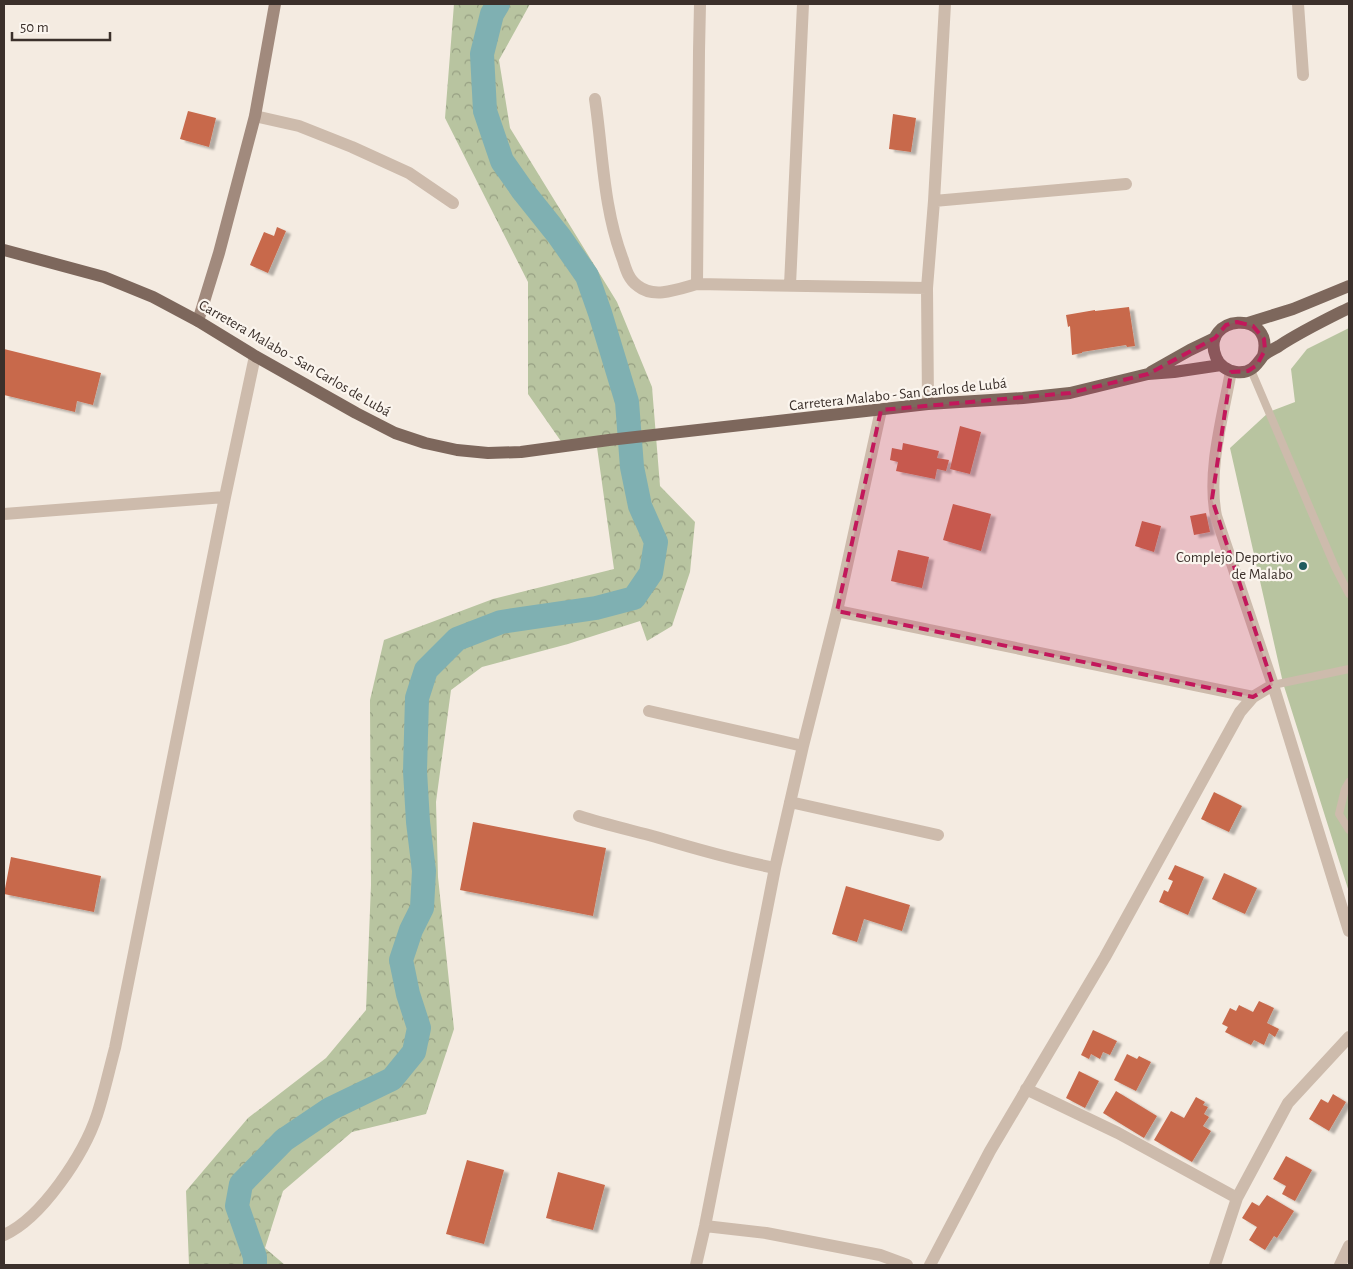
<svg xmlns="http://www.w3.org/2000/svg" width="1353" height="1269" font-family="'Alegreya Sans',sans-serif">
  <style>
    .forest { fill: url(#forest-crowns) }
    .pitch { fill: #b8c4a0 }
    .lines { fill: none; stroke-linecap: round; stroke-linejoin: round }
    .river { stroke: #7fb0b2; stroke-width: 24 }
    .building { fill: #c8694b; filter: url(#shadow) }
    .lane { stroke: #cdbbac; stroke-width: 8 }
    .street { stroke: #cdbbac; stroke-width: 12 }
    .secondary { stroke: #a18a7d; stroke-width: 12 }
    .primary { stroke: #7d675c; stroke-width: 12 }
    .marked { fill: #c2185b; fill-opacity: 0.2; stroke: #c2185b; stroke-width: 4; stroke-dasharray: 10 6; stroke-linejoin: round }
    .poi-dot { fill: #1f5a5e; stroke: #fbf5ee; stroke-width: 2 }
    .labels { text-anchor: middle; stroke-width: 4.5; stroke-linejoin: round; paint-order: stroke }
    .street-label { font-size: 15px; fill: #3b302b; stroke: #fbf5ee }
    .poi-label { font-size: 15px; fill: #3b302b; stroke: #fbf5ee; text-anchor: end }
  </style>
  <defs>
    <pattern id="forest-crowns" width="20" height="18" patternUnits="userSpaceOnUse" patternTransform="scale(1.25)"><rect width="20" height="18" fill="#b8c4a0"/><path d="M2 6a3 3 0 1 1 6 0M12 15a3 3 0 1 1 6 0" fill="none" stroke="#97a083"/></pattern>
    <filter id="shadow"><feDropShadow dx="5" dy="3" stdDeviation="1" flood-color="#0004"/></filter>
  </defs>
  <rect width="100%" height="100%" fill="#f4ebe1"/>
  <!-- forest -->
  <path class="forest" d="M454 4H530L499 60 510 128 617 302 652 387 660 486 695 522 690 572 672 626 647 641 640 621 568 644 482 667 451 690 436 802 438 877 454 1029 426 1114 352 1132 283 1191 265 1248 285 1265H189L186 1191 248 1118 326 1058 366 1010 371 885 370 700 384 640 493 599 614 569 596 440 565 447 528 394V282L445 118Z"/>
  <!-- pitch -->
  <path class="pitch" d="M1349 328V892L1283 683 1230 448 1269 412 1295 402 1291 369 1307 349Z"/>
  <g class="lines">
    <!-- river -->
    <path class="river" d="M255 1265V1257L237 1206 241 1184 284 1140 330 1109 392 1079 414 1052 419 1028 408 994 401 960 411 930 422 908 424 871 418 822 415 771 417 698 426 670 457 639 501 622 596 608 634 598 651 573 656 542 640 506 632 467 627 402 600 313 587 276 559 236 523 191 502 161 485 111 482 54 492 14 498 4"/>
  </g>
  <!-- building -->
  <path class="building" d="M188 111 216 118 209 147 180 139Z
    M893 114 916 118 911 152 889 149Z
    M277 227 286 231 268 273 250 265 264 232 274 236Z
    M1129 307 1135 346 1127 347 1126 345 1082 352V353L1072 355 1070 326 1068 327 1066 315 1095 310V311Z
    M4 349 101 373 93 405 77 401 75 412 4 395Z
    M960 426 981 432 970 474 950 469Z
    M903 443 939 451 937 458 949 460 946 471 937 469 935 479 896 471 898 462 890 460 892 448 902 450Z
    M953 504 991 514 981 551 943 540Z
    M1206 513 1210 532 1194 535 1190 516Z
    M1142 521 1161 526 1154 552 1135 546Z
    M898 550 929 557 922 588 891 581Z
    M1214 792 1242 806 1229 832 1201 819Z
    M473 822 606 848 593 916 460 890Z
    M11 857 101 876 94 912 4 894Z
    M1175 865 1204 877 1188 915 1159 902 1164 890 1168 892 1173 881 1168 879Z
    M1224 873 1257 888 1245 914 1212 899Z
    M846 886 910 905 902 931 864 919 857 942 832 934Z
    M1259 1001 1274 1008 1267 1023 1279 1029 1275 1037 1269 1033 1264 1045 1254 1040 1251 1045 1225 1032 1228 1027 1222 1024 1230 1008 1236 1011 1239 1005 1253 1012Z
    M1093 1030 1117 1041 1110 1055 1103 1052 1100 1059 1091 1054 1089 1059 1081 1055Z
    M1127 1054 1137 1059 1139 1056 1151 1062 1136 1091 1114 1080Z
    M1079 1071 1099 1081 1085 1108 1066 1098Z
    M1116 1091 1157 1116 1144 1138 1103 1113Z
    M1333 1094 1346 1102 1329 1131 1309 1119 1321 1099 1328 1103Z
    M1196 1097 1205 1102 1203 1105 1208 1107 1204 1114 1209 1117 1203 1126 1211 1131 1192 1162 1154 1140 1171 1111 1184 1118Z
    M1286 1156 1312 1170 1295 1201 1282 1194 1286 1186 1273 1179Z
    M467 1160 504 1170 484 1244 446 1234Z
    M558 1172 605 1185 593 1230 546 1218Z
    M1267 1195 1294 1211 1277 1238 1274 1236 1265 1250 1249 1240 1257 1227 1242 1218 1252 1202 1259 1206Z"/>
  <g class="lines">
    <!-- lane -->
    <path class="lane" d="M1251 370 1335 567 1349 594
      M1273 685 1349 669
      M1349 782 1345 789 1339 814 1349 830"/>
    <!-- street -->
    <path class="street" d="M1298 4 1303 75
      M595 99C603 153 603 208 623 260 626 270 629 280 638 286 654 299 679 289 697 284L927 288
      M255 116 299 126 352 147 409 173 453 203
      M934 201 1126 184
      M697 284 699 51 700 4
      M790 285 803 4
      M1231 371C1223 416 1207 471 1216 516L1273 685 1349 931
      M928 404 927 288 934 201 945 4
      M4 514 225 497
      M837 611 1253 697
      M649 711 803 746
      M790 802 938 835
      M579 816C604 824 630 830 656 837 696 849 735 860 775 868
      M1026 1089 1118 1133 1237 1198
      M705 1226 766 1233 880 1255 907 1265
      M4 1235C42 1218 84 1154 97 1115 104 1094 109 1070 115 1048L225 497 255 356
      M696 1265 705 1226 775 868 803 746 837 611 881 410
      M930 1265 990 1151 1105 957 1240 712 1253 697 1273 685
      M1215 1265 1237 1198 1288 1103 1349 1037
      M1340 1265 1349 1246"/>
    <!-- secondary -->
    <path class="secondary" d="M198 321 219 253 255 116 275 4"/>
    <!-- primary -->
    <path class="primary" d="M4 250 104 277 153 297 198 321 255 356 356 413 395 433 425 443 457 450 488 453 521 452 609 440 928 404 1023 398 1070 393 1148 374 1174 372 1221 365
      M1248 323 1293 309 1349 286
      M1263 356C1276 308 1199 315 1216 357 1219 365 1227 371 1236 372 1250 374 1256 366 1263 356 1267 352 1274 349 1279 346 1302 331 1325 320 1349 308
      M1151 372 1190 350 1215 338"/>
  </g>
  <!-- marked area -->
  <path class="marked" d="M1237 322 1253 326 1264 339 1265 350 1257 365 1248 371 1231 372 1212 499 1273 685 1253 697 837 611 881 410 1070 393 1148 374 1215 338 1226 325Z"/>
  <!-- markers -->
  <circle class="poi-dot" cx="1303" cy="566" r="5"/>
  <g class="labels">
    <!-- street labels -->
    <g class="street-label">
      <text transform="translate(295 358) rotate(30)" y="5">Carretera Malabo - San Carlos de Lubá</text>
      <text transform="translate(898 394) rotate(-6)" y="5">Carretera Malabo - San Carlos de Lubá</text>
    </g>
    <!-- poi labels -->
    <g class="poi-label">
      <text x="1293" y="562">Complejo Deportivo<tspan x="1293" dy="17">de Malabo</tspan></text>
    </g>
  </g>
  <!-- border -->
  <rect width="1353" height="1269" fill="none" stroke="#3b302b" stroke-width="10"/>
  <!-- scale -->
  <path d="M12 32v8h98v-8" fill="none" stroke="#3b302b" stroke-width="2.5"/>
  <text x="20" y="32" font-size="15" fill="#3b302b" stroke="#fbf5ee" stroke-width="4" paint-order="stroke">50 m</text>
</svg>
